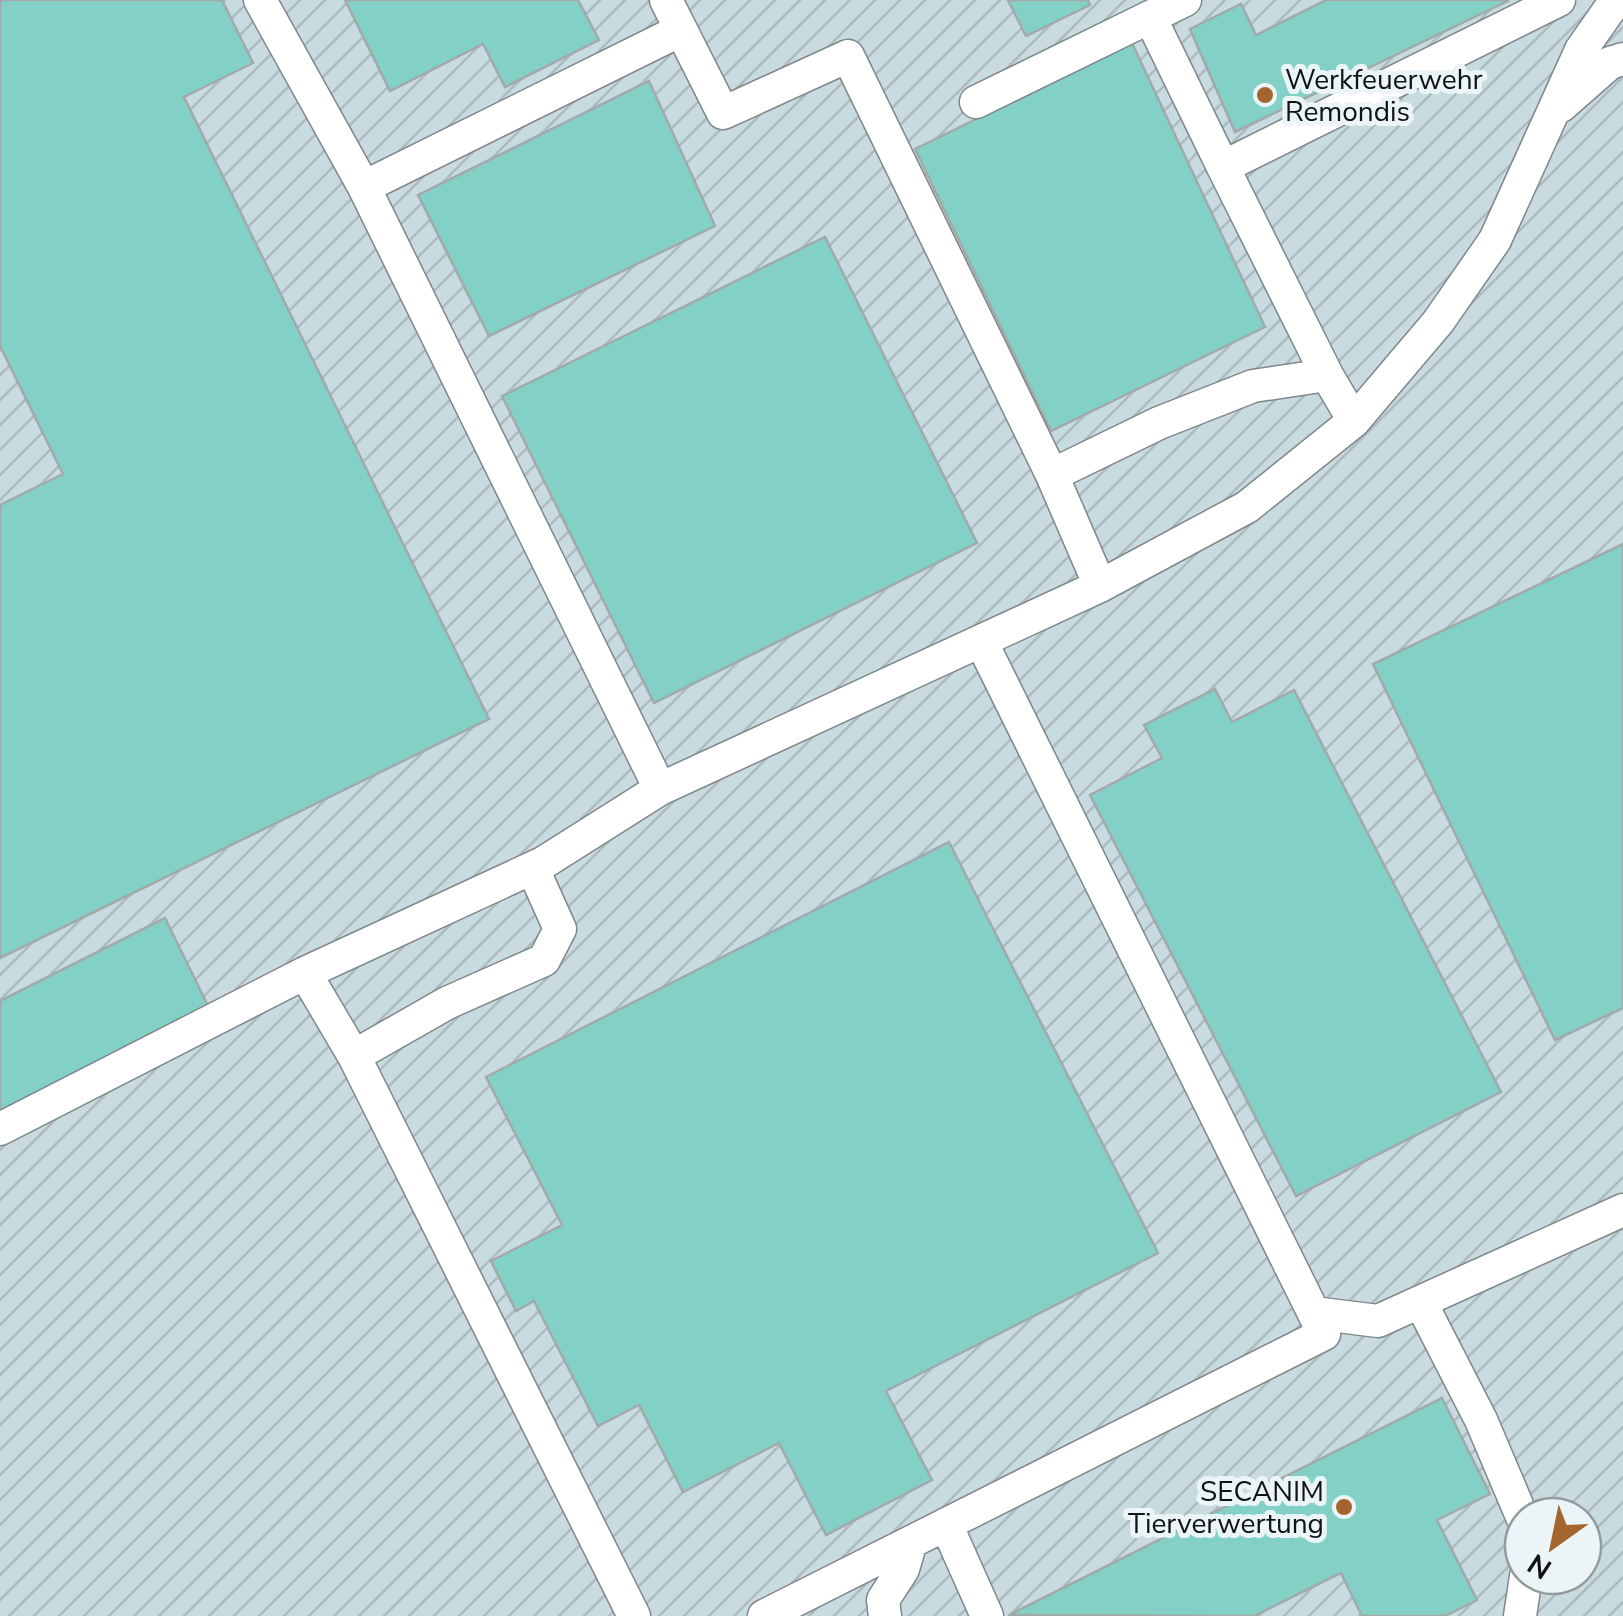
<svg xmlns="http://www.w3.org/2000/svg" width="1623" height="1616" font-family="'Nunito Sans',sans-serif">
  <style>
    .industrial { fill: url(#industrial-furrows); fill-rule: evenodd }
    .building { fill: #83d0c6; stroke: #a1aaa9; stroke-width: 2.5 }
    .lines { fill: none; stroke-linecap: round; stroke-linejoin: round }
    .minor-casing { stroke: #7e878a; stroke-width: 35 }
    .minor { stroke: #fff; stroke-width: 32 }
    .poi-dot { fill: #a5652f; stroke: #ebf5f8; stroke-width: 4 }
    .labels { text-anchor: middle; stroke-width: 10; stroke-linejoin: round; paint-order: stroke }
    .poi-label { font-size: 28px; fill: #101314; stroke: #ebf5f8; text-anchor: start }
  </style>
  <defs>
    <pattern id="industrial-furrows" width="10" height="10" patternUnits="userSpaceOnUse" patternTransform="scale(2.5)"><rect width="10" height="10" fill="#c8dbe0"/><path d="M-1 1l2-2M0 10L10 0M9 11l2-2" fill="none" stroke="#abbbbf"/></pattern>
  </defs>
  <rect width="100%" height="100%" fill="#dee8eb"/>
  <!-- industrial -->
  <path class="industrial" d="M0 0H1623V1616H0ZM1523 1516H1583V1576H1523Z"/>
  <!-- building -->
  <path class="building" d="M0 0H222L253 63 184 97 489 719 0 958V505L63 474 0 346Z
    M345 0H578L599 40 505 87 483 44 390 91Z
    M1008 0H1088L1090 5 1026 36Z
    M1326 0H1507L1508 1 1235 132 1190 29 1241 4 1256 35Z
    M1132 43 1265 327 1051 431 915 149Z
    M649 81 715 226 489 336 418 195Z
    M825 237 977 543 654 703 502 396Z
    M1623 544V1008L1555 1040 1373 664Z
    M1215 689 1232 722 1294 690 1501 1092 1296 1196 1090 795 1162 758 1144 725Z
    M949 842 1158 1253 886 1391 932 1480 826 1535 779 1443 683 1492 639 1405 598 1426 534 1301 516 1311 491 1261 562 1225 486 1077Z
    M165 918 211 1012 0 1118V1001Z
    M1442 1398 1490 1494 1437 1520 1477 1600 1445 1616H1362L1341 1573 1254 1616 1009 1615Z"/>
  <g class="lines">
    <defs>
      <path id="minor" d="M260 0 364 187 660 789 1100 586 1247 507 1354 421 1438 322 1495 240 1581 50 1616 0
        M666 0 723 113 848 56 1052 475 1159 423 1253 386 1327 375
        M1185 0 1150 17 1223 167 1559 0
        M976 102 1150 17
        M1561 106 1610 63 1623 59
        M1223 167 1327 375 1354 421
        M364 187 681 30
        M1052 475 1100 586
        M543 863 305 973 354 1056 447 1003 544 960 560 929 533 869 543 863 660 789
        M354 1056 634 1616
        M0 1129 305 973
        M1421 1303 1481 1420 1523 1519
        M1314 1313 1378 1321 1623 1210
        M946 1524 987 1616
        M764 1616 1324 1334 981 641
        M885 1616 883 1600 903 1569 911 1542
        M1520 1616 1526 1576"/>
    </defs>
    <!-- minor casing -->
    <use href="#minor" class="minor-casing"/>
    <!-- minor -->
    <use href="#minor" class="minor"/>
  </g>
  <!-- markers -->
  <g class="poi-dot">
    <circle cx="1265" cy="95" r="10"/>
    <circle cx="1344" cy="1507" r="10"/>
  </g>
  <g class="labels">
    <!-- poi labels -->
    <g class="poi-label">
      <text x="1285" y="89">Werkfeuerwehr<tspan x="1285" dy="32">Remondis</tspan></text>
      <text x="1324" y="1501" text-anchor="end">SECANIM<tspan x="1324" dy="32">Tierverwertung</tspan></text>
    </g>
  </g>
  <!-- north arrow -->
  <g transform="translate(1553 1546) rotate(213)"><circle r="48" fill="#ebf5f8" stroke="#939b9d" stroke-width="2.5"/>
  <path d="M0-8L18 38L0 25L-18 38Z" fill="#a5652f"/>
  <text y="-15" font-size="28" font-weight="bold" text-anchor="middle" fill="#101314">N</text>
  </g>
</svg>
